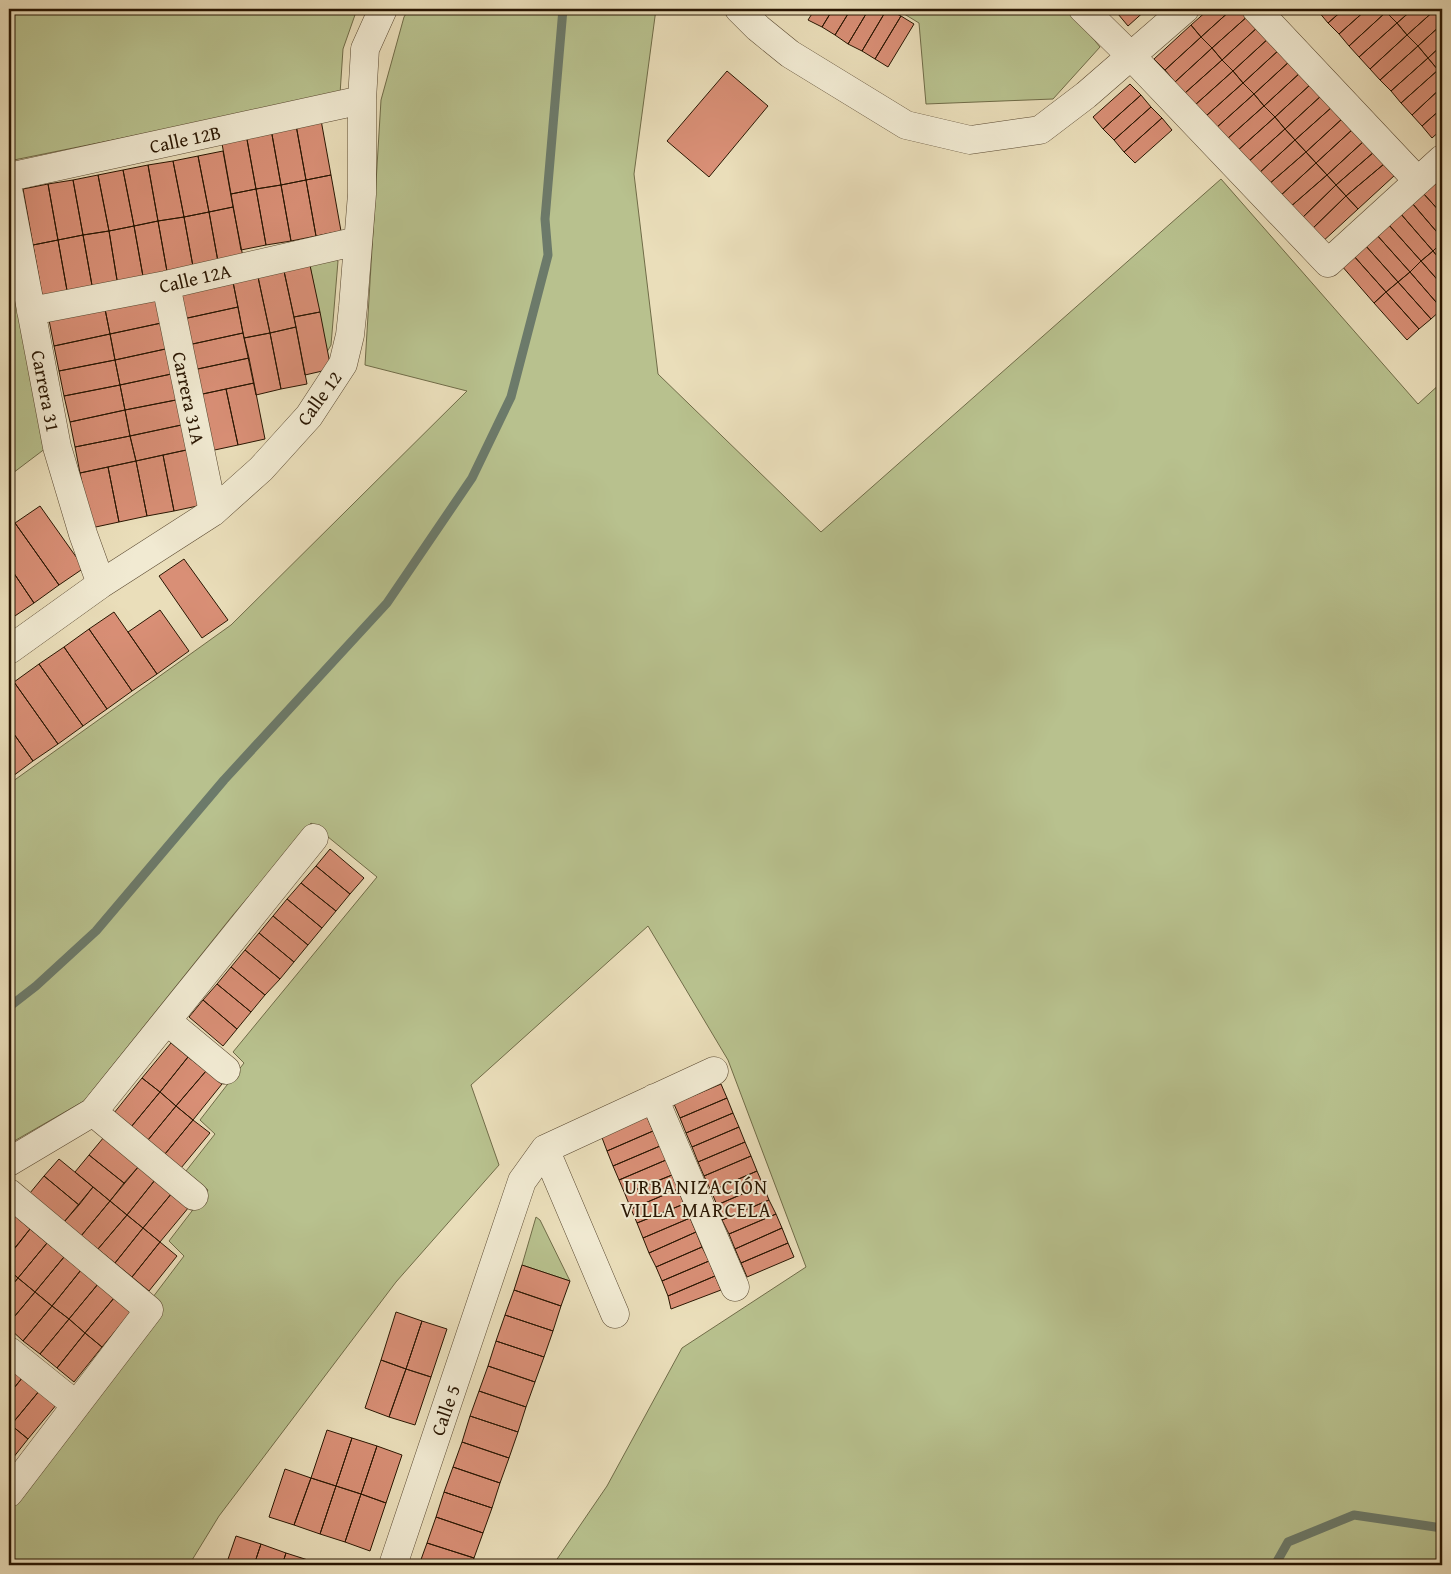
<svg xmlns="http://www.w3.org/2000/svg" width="1451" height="1574" font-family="'Gentium Book Plus',serif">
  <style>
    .green { fill: #b8c18e; stroke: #706c48 }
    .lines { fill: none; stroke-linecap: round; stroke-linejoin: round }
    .stream { stroke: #6c7a6a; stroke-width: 9 }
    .building { fill: #d98f76; stroke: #291602 }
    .minor-casing { stroke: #594830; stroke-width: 29 }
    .minor { stroke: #f1ead2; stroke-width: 28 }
    .labels { text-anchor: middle; stroke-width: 4; stroke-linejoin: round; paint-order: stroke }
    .street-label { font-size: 19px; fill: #291602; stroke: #f1ead2 }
    .neighbourhood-label { font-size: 20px; letter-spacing: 1px; fill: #291602; stroke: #f1ead2 }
  </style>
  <rect width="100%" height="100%" fill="#eadeba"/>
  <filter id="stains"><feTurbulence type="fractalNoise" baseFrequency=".004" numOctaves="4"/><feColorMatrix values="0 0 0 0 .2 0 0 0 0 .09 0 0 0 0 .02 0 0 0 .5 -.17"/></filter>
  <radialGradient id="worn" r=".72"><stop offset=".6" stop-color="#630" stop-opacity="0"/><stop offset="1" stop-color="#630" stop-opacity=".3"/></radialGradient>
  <!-- green -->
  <path class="green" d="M9 9H354L356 12 343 49 340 94 9 161Z
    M409 9H656L634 174 658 374 821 532 1221 179 1418 404 1442 382V1565H553L607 1486 682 1348 806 1267 728 1060 648 926 471 1085 499 1165 396 1282 219 1516 189 1565H9V1508L162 1305 153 1297 184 1256 169 1241 208 1190 186 1171 215 1134 200 1120 244 1063 233 1052 377 877 311 823 233 915 84 1101 9 1144V784L231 625 467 391 365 365 381 100 404 17Z
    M896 9H1069L1100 47 1053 99 926 104 919 23Z
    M308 256H326L338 261 331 345 327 352Z
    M9 263 46 448 9 476Z
    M536 1217 540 1220 570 1281 522 1265Z"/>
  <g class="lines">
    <!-- stream -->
    <path class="stream" d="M9 1007 36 986 96 931 224 780 387 603 472 478 511 397 548 255 545 219 563 9
      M1275 1565 1288 1542 1354 1515 1442 1528"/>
  </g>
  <!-- building -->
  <path class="building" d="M815 9H833L822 27 808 20Z
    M833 9H851L835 35 822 27Z
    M851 9H869L848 44 835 35Z
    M869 9H887L862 51 848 44Z
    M887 9 901 16 875 59 862 51Z
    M1124 9H1147L1128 26 1118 14Z
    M1209 9H1232L1201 37 1191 25Z
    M1232 9H1244L1249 15 1212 48 1201 37Z
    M1321 9H1344L1328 23 1318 11Z
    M1344 9H1367L1339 34 1328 23Z
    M1367 9H1383L1386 12 1349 46 1339 34Z
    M1390 9H1413L1397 23 1386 12Z
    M1413 9H1436L1407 35 1397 23Z
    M1436 9H1442V24L1418 46 1407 35Z
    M1386 12 1397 23 1359 57 1349 46Z
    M1249 15 1259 26 1222 60 1212 48Z
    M901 16 914 24 888 67 875 59Z
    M1397 23 1407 35 1370 69 1359 57Z
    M1442 24V45L1428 58 1418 46Z
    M1191 25 1201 37 1165 70 1154 59Z
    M1259 26 1270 37 1233 71 1222 60Z
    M1407 35 1418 46 1380 80 1370 69Z
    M1201 37 1212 48 1175 82 1165 70Z
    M1270 37 1280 49 1243 83 1233 71Z
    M1442 45V66L1438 70 1428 58Z
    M1418 46 1428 58 1391 91 1380 80Z
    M1212 48 1222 60 1185 93 1175 82Z
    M1280 49 1291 60 1254 94 1243 83Z
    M1428 58 1438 70 1401 103 1391 91Z
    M1222 60 1233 71 1195 105 1185 93Z
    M1291 60 1301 72 1264 106 1254 94Z
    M1438 70 1442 74V87L1412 115 1401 103Z
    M727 71 768 106 709 177 667 141Z
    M1233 71 1243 83 1206 116 1195 105Z
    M1301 72 1311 84 1275 117 1264 106Z
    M1243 83 1254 94 1216 128 1206 116Z
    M1130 84 1141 95 1103 129 1093 117Z
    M1311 84 1322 95 1285 129 1275 117Z
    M1442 87V108L1422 126 1412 115Z
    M1254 94 1264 106 1227 139 1216 128Z
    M1141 95 1151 107 1114 140 1103 129Z
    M1322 95 1332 107 1295 140 1285 129Z
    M1264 106 1275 117 1237 151 1227 139Z
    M1151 107 1162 118 1124 152 1114 140Z
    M1332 107 1343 118 1306 152 1295 140Z
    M1442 108V129L1432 138 1422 126Z
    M1275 117 1285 129 1247 163 1237 151Z
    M1162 118 1172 130 1135 163 1124 152Z
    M1343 118 1353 129 1316 163 1306 152Z
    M321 120 331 175 306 180 296 125Z
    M296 125 306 180 281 185 271 129Z
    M271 129 281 185 256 189 246 134Z
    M1285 129 1295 140 1258 174 1247 163Z
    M1353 129 1364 141 1327 175 1316 163Z
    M246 134 256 189 231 194 221 138Z
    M1295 140 1306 152 1268 185 1258 174Z
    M1364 141 1374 152 1336 185 1327 175Z
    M223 151 233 207 209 212 198 156Z
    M1306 152 1316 163 1279 197 1268 185Z
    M1374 152 1384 164 1346 196 1336 185Z
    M198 156 209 212 184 217 173 161Z
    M173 161 184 217 158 221 148 165Z
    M1316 163 1327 175 1289 208 1279 197Z
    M1384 164 1395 175 1358 209 1346 196Z
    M148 165 158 221 134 226 123 170Z
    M123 170 134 226 109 231 98 175Z
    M98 175 109 231 83 235 73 180Z
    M331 175 341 231 316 236 306 180Z
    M1327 175 1336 185 1300 220 1289 208Z
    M1442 176V191L1435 183Z
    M73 180 83 235 58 240 48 184Z
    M306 180 316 236 291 241 281 185Z
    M1435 183 1442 191V214L1423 193Z
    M48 184 58 240 33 245 23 189Z
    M281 185 291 241 266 245 256 189Z
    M1336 185 1346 196 1310 231 1300 220Z
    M256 189 266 245 241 250 231 194Z
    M1423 193 1442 214V238L1412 203Z
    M1346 196 1358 209 1321 243 1310 231Z
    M1412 203 1442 238V242L1433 251 1400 213Z
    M233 207 244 262 219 267 209 212Z
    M209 212 219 267 194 272 184 217Z
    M1400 213 1433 251 1421 261 1388 224Z
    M184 217 194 272 168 277 158 221Z
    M158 221 168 277 144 282 134 226Z
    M1388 224 1421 261 1410 272 1376 234Z
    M134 226 144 282 118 286 109 231Z
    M109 231 118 286 93 291 83 235Z
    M1376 234 1410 272 1398 282 1365 245Z
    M83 235 93 291 68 296 58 240Z
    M58 240 68 296 43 300 33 245Z
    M1442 242V262L1433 251Z
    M1365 245 1398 282 1386 292 1353 255Z
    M1433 251 1442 262V285L1421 261Z
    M1353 255 1386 292 1374 303 1341 265Z
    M308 256 320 312 294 317 282 262Z
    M1421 261 1442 285V309L1410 272Z
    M284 271 296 327 270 333 258 277Z
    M1410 272 1442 309 1431 319 1398 282Z
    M258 277 270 333 244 338 233 282Z
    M233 282 238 307 183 319 178 294Z
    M1398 282 1431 319 1419 329 1386 292Z
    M1386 292 1419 329 1407 340 1374 303Z
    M160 297 166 322 110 334 105 309Z
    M238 307 243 333 188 345 183 319Z
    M105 309 110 334 54 346 49 320Z
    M320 312 331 369 305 375 294 317Z
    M166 322 170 348 115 360 110 334Z
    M296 327 307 384 281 389 270 333Z
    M243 333 249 358 193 370 188 345Z
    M270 333 281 389 256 395 244 338Z
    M110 334 115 360 59 371 54 346Z
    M170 348 176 373 120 385 115 360Z
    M249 358 254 383 198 395 193 370Z
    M115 360 120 385 64 396 59 371Z
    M176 373 181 399 125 410 120 385Z
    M254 383 265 439 238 445 226 389Z
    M120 385 125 410 70 422 64 396Z
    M226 389 238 445 210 451 198 395Z
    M181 399 186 424 130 436 125 410Z
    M125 410 130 436 75 447 70 422Z
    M186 424 191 449 136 461 130 436Z
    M130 436 136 461 80 473 75 447Z
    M191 449 202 505 174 511 163 455Z
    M163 455 174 511 147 516 136 461Z
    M136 461 147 516 119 522 108 467Z
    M108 467 119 522 91 528 80 473Z
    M40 506 84 568 59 585 15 523Z
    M15 523 59 585 34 603 9 566V528Z
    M184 559 228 620 202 638 159 576Z
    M9 566 34 603 9 620Z
    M160 610 189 651 157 674 128 632Z
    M114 612 157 674 132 691 89 629Z
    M89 629 132 691 107 709 64 647Z
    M64 647 107 709 83 726 39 664Z
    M39 664 83 726 58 744 14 682Z
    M14 682 58 744 33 761 9 727V686Z
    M9 727 33 761 9 779Z
    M330 849 364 878 350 894 316 866Z
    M316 866 350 894 336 911 301 883Z
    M301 883 336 911 322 928 287 899Z
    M287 899 322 928 308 945 273 916Z
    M273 916 308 945 294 962 259 933Z
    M259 933 294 962 280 979 245 950Z
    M245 950 280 979 265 995 231 967Z
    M231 967 265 995 251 1012 217 984Z
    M217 984 251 1012 237 1029 203 1000Z
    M203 1000 237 1029 223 1046 189 1017Z
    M171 1043 188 1057 160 1092 142 1078Z
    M188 1057 206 1071 176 1106 160 1092Z
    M206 1071 222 1084 193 1120 176 1106Z
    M142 1078 160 1092 131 1127 114 1113Z
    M721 1084 727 1098 680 1118 674 1104Z
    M160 1092 176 1106 148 1140 131 1127Z
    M727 1098 733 1113 686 1133 680 1118Z
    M176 1106 193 1120 165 1154 148 1140Z
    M733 1113 739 1127 692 1147 686 1133Z
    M647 1117 653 1131 607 1151 601 1135Z
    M193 1120 210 1133 181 1168 165 1154Z
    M739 1127 745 1142 698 1162 692 1147Z
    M653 1131 660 1146 613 1166 607 1151Z
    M104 1137 139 1166 124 1183 89 1155Z
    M745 1142 751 1156 704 1176 698 1162Z
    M660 1146 666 1160 619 1180 613 1166Z
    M89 1155 124 1183 110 1201 75 1172Z
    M751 1156 757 1171 711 1191 704 1176Z
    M59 1159 93 1187 79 1205 44 1176Z
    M666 1160 672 1175 625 1194 619 1180Z
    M139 1166 155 1180 127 1215 110 1201Z
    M757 1171 763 1185 717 1205 711 1191Z
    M672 1175 678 1189 631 1209 625 1194Z
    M44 1176 79 1205 64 1222 30 1193Z
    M155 1180 172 1193 143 1228 127 1215Z
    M763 1185 769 1200 722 1220 717 1205Z
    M93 1187 110 1201 81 1236 64 1222Z
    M678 1189 684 1204 637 1223 631 1209Z
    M172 1193 189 1207 160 1242 143 1228Z
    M769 1200 776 1214 729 1234 722 1220Z
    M110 1201 127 1215 98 1249 81 1236Z
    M684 1204 690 1218 643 1238 637 1223Z
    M9 1211 30 1229 16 1247 9 1241Z
    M776 1214 782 1228 735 1249 729 1234Z
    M127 1215 143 1228 115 1263 98 1249Z
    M690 1218 696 1232 649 1253 643 1238Z
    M143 1228 160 1242 132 1277 115 1263Z
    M782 1228 788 1243 741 1263 735 1249Z
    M30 1229 47 1243 18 1278 9 1270V1255Z
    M696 1232 702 1247 656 1267 649 1253Z
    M9 1241 16 1247 9 1255Z
    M160 1242 177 1256 149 1291 132 1277Z
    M47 1243 64 1257 35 1292 18 1278Z
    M788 1243 794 1257 747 1277 741 1263Z
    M702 1247 709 1261 662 1281 656 1267Z
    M64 1257 81 1270 52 1306 35 1292Z
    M709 1261 715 1276 668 1296 662 1281Z
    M522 1265 570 1281 561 1306 514 1290Z
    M9 1270 18 1278 9 1289Z
    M81 1270 98 1284 69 1319 52 1306Z
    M715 1276 721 1290 671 1309 668 1296Z
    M18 1278 35 1292 9 1323V1289Z
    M98 1284 114 1298 85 1333 69 1319Z
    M514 1290 561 1306 553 1331 505 1315Z
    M35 1292 52 1306 23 1341 9 1328V1323Z
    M114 1298 131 1312 102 1347 85 1333Z
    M52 1306 69 1319 40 1354 23 1341Z
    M396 1312 422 1321 406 1369 381 1360Z
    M505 1315 553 1331 544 1357 496 1341Z
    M69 1319 85 1333 57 1368 40 1354Z
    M422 1321 447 1329 431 1377 406 1369Z
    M85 1333 102 1347 74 1382 57 1368Z
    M496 1341 544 1357 535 1382 488 1366Z
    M381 1360 406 1369 389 1417 365 1408Z
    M9 1364 23 1377 9 1394Z
    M488 1366 535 1382 526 1407 479 1391Z
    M406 1369 431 1377 415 1425 389 1417Z
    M23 1377 40 1390 11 1425 9 1423V1394Z
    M40 1390 57 1404 28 1439 11 1425Z
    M479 1391 526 1407 518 1432 470 1416Z
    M470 1416 518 1432 509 1458 462 1442Z
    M11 1425 28 1439 9 1463V1428Z
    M327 1430 352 1438 336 1486 311 1478Z
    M352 1438 377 1446 361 1494 336 1486Z
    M462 1442 509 1458 500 1483 453 1467Z
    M377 1446 402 1455 386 1503 361 1494Z
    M453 1467 500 1483 492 1508 444 1492Z
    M285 1469 311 1478 294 1525 269 1517Z
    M311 1478 336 1486 320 1534 294 1525Z
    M336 1486 361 1494 345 1542 320 1534Z
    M444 1492 492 1508 483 1533 436 1517Z
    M361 1494 386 1503 370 1551 345 1542Z
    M436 1517 483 1533 474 1558 427 1543Z
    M236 1536 261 1544 254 1565H226Z
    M427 1543 474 1558 472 1565H419Z
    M261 1544 286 1553 282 1565H254Z
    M286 1553 311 1561 310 1565H282Z"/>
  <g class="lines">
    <defs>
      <path id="minor" d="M739 9 758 28 790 54 906 125 970 140 1040 130 1086 95 1185 9
        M1083 9 1132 57 1328 263 1442 159
        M1256 9 1418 181
        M9 177 362 100
        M9 194 57 447 83 534 101 584
        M166 285 213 512
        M31 311 166 285 358 241
        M9 650 101 584 213 512 261 469 309 416 343 364 350 335 353 307 362 194V100L365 49 383 9
        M167 1021 226 1070
        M654 1098 735 1287
        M93 1112 194 1196
        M545 1149 615 1314
        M9 1162 93 1112 314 838
        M9 1193 149 1310 9 1493
        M9 1351 76 1405
        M393 1565 522 1181 545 1149 714 1071"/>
    </defs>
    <!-- minor casing -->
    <use href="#minor" class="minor-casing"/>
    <!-- minor -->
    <use href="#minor" class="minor"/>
  </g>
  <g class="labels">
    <!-- street labels -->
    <g class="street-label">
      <text transform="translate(185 139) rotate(-12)" y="7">Calle 12B</text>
      <text transform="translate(195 278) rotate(-13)" y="7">Calle 12A</text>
      <text transform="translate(46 391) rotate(79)" y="7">Carrera 31</text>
      <text transform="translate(189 398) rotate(78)" y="7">Carrera 31A</text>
      <text transform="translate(319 398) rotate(-54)" y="7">Calle 12</text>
      <text transform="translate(445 1410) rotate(-71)" y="7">Calle 5</text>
    </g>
    <!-- neighbourhood labels -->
    <g class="neighbourhood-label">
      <text x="696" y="1194">URBANIZACIÓN<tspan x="696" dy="23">VILLA MARCELA</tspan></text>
    </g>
  </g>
  <!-- margin -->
  <rect width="1451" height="1574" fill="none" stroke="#eadeba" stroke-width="30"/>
  <rect x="10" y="10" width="1431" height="1554" fill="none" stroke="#291602" stroke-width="2.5"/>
  <rect x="15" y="15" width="1421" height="1544" fill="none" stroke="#291602"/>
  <rect width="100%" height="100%" filter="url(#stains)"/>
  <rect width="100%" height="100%" fill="url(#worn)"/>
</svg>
